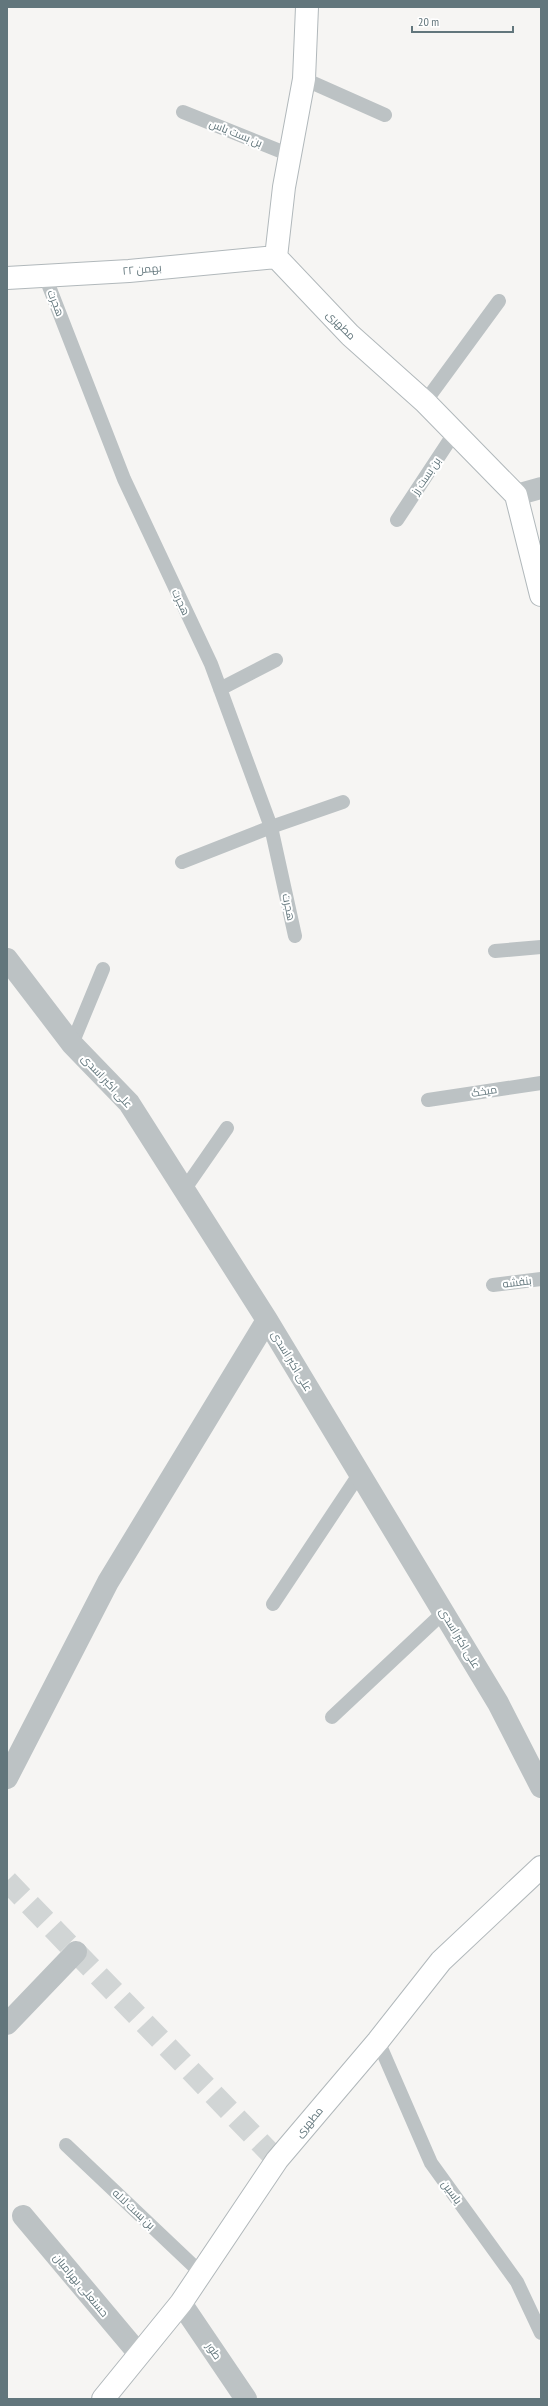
<svg xmlns="http://www.w3.org/2000/svg" width="548" height="2406" font-family="'PT Sans Narrow',Cairo,sans-serif">
  <style>
    .lines { fill: none; stroke-linecap: round; stroke-linejoin: round }
    .street-tunnel { stroke: #d1d5d5; stroke-width: 22; stroke-dasharray: 22 11; stroke-linecap: butt }
    .secondary-casing { stroke: #b1b8bb; stroke-width: 24 }
    .lane { stroke: #bcc2c4; stroke-width: 14 }
    .street { stroke: #bcc2c4; stroke-width: 22 }
    .secondary { stroke: #fff; stroke-width: 22 }
    .labels { text-anchor: middle; stroke-width: 4; stroke-linejoin: round; paint-order: stroke }
    .street-label { font-size: 11px; fill: #62767c; stroke: #fff }
  </style>
  <rect width="100%" height="100%" fill="#f6f5f3"/>
  <g class="lines">
    <!-- street-tunnel -->
    <path class="street-tunnel" d="M7 1881 277 2160"/>
    <defs>
      <path id="secondary" d="M307 7 304 79 284 187 276 257 350 335 425 402 516 495 541 595
        M7 278 129 271 276 257
        M103 2399 181 2303 277 2160 378 2041 441 1961 541 1867"/>
    </defs>
    <!-- secondary casing -->
    <use href="#secondary" class="secondary-casing"/>
    <!-- lane -->
    <path class="lane" d="M304 79 385 115
      M183 112 290 155
      M45 276 124 479 211 664 271 827 295 936
      M425 402 499 301
      M397 520 455 432
      M220 689 276 660
      M182 862 271 827 343 802
      M495 951 541 947
      M72 1044 103 969
      M428 1100 541 1083
      M184 1190 227 1128
      M493 1285 541 1279
      M273 1604 360 1473
      M332 1717 444 1612
      M378 2041 431 2163 517 2282 541 2333
      M66 2145 201 2273"/>
    <!-- street -->
    <path class="street" d="M516 495 541 488
      M7 959 72 1044 129 1103 267 1320 498 1703 541 1787
      M7 1778 108 1582 267 1320
      M7 2024 76 1952
      M23 2216 139 2354
      M181 2303 246 2399"/>
    <!-- secondary -->
    <use href="#secondary" class="secondary"/>
  </g>
  <g class="labels">
    <!-- street labels -->
    <g class="street-label">
      <text transform="translate(236 133) rotate(22)" y="4">بن بست یاس</text>
      <text transform="translate(142 269) rotate(-5)" y="4">۲۲ بهمن</text>
      <text transform="translate(56 303) rotate(69)" y="4">هجرت</text>
      <text transform="translate(341 325) rotate(45)" y="4">مطهری</text>
      <text transform="translate(426 476) rotate(-56)" y="4">بن بست رز</text>
      <text transform="translate(181 602) rotate(65)" y="4">هجرت</text>
      <text transform="translate(289 907) rotate(78)" y="4">هجرت</text>
      <text transform="translate(107 1081) rotate(47)" y="4">علی اکبر اسدی</text>
      <text transform="translate(484 1091) rotate(-9)" y="4">میخک</text>
      <text transform="translate(517 1282) rotate(-7)" y="4">بنفشه</text>
      <text transform="translate(292 1361) rotate(59)" y="4">علی اکبر اسدی</text>
      <text transform="translate(460 1638) rotate(59)" y="4">علی اکبر اسدی</text>
      <text transform="translate(309 2122) rotate(-50)" y="4">مطهری</text>
      <text transform="translate(452 2192) rotate(54)" y="4">یاسین</text>
      <text transform="translate(134 2209) rotate(43)" y="4">بن بست لاله</text>
      <text transform="translate(81 2285) rotate(50)" y="4">حسنعلی بهرامیان</text>
      <text transform="translate(214 2351) rotate(56)" y="4">طور</text>
    </g>
  </g>
  <!-- border -->
  <rect width="548" height="2406" fill="none" stroke="#62767c" stroke-width="16"/>
  <!-- scale -->
  <path d="M412 26v6h101v-6" fill="none" stroke="#62767c" stroke-width="2"/>
  <text x="418" y="26" font-size="12" fill="#62767c" stroke="#ffffff" stroke-width="3" paint-order="stroke">20 m</text>
</svg>
